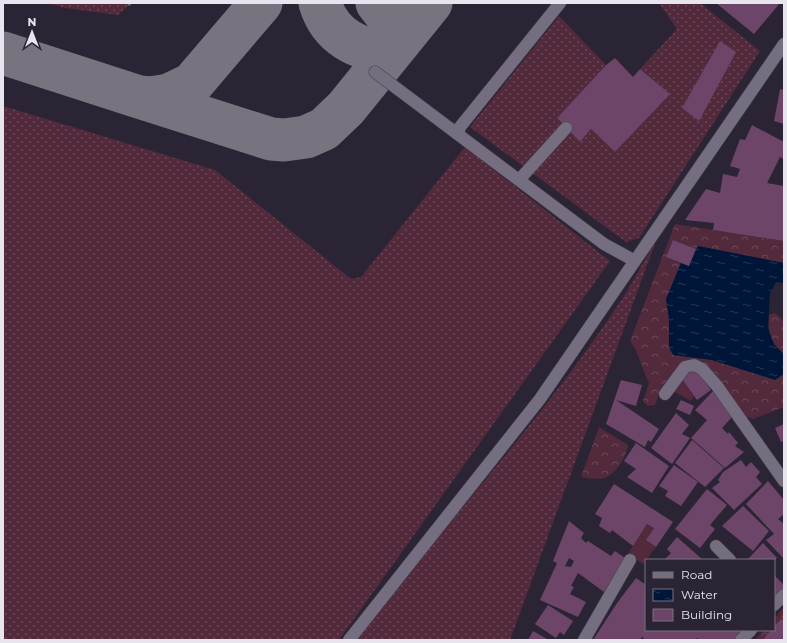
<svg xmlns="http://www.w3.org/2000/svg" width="787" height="643" font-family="Montserrat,sans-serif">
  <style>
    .grass { fill: url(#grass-dots) }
    .forest { fill: url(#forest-crowns) }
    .green { fill: #522a3b }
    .water { fill: url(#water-ripples) }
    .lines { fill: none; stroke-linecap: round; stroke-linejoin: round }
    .taxiway { stroke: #797380; stroke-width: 43 }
    .building { fill: #6c4569; fill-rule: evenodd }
    .minor-casing { stroke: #47414f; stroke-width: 13 }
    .path { stroke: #736e7b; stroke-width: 2.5; stroke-dasharray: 3 2; stroke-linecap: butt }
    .minor { stroke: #756d80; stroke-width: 12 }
  </style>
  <defs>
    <pattern id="grass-dots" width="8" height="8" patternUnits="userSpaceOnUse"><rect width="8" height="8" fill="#522a3b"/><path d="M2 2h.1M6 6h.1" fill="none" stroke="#6b4958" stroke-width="1.8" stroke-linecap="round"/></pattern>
    <pattern id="forest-crowns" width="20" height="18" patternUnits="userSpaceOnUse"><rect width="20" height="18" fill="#522a3b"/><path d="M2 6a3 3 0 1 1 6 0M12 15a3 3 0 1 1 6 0" fill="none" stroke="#6b4958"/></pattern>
    <pattern id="water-ripples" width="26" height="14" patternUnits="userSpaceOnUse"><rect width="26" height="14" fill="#001638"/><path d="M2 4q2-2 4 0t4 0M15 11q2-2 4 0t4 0" fill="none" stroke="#253855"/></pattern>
  </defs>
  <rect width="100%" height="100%" fill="#2b2434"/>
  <!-- grass -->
  <path class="grass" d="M48 3H131L118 15 65 8Z
    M659 3H700L760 51 639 238 626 242 470 127 559 16 606 65 557 118 580 142 591 129 615 152 669 94 640 69 677 29Z
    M3 106 215 170 351 279 361 277 465 147 610 261 339 640H3Z
    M657 238 510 640H355C444 525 544 418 624 296 636 277 646 257 657 238Z"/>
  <!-- forest -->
  <path class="forest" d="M675 224 784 241V263L698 246 696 249 673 240 666 257 681 263 666 299 673 355 712 360 774 379 784 374V407L753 419 746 416 694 361 659 394 655 405 647 406 643 401 649 383C642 369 639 352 630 341Z
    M775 313 783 320 784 354C771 342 768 333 769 315Z
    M599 427 628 445C627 456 615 475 604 478 597 480 588 478 581 477Z
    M784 607V640H755L764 630H774V619Z"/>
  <!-- green -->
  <path class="green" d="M682 379 694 396 691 401 673 391Z
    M647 524 654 528 646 540 656 547 643 564 628 554Z"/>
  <!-- water -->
  <path class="water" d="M698 246 784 263V283L776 282 770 294 768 328 774 345 784 354V374L775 380 712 360 673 355 669 347V318L666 299 681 263 689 266Z"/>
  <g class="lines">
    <!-- taxiway -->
    <path class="taxiway" d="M320 3C330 36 358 51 391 52
      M377 3 391 21 399 42
      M3 53 139 97 151 98 169 95 192 84 261 3
      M139 97 271 139 284 140 306 137 324 129 346 108 431 3"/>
  </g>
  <!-- building -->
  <path class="building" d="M716 3H780L754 34Z
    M720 41 736 52 699 121 682 108Z
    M615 58 633 77 640 69 670 94 615 152 591 129 580 142 557 118 606 65Z
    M780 89 784 90V124L774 121Z
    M752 125 784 142V159L780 157 767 183 784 186V241L713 230 714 223 685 220 706 189 720 193 723 174 737 177 740 169 730 166 740 139 745 140Z
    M673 240 696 249 689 266 666 257Z
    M694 370 698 371 711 390 697 400 682 379V376Z
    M621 380 642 385 636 406 616 400 659 429 651 442 648 440 645 447 606 424Z
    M713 391 733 416 722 428 728 434 729 432 738 443 735 446 744 452 725 468 691 438 707 420 695 410Z
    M681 400 694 406 690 415 676 409Z
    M676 413 689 425 682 434 690 438 672 464 651 448Z
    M784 424V441L781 442 775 428Z
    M692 440 724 468 705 487 675 463Z
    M636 443 669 466 652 493 627 477 636 469 624 461Z
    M741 460 746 467 751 462 760 472 756 477 762 484 734 510 712 488 720 482 718 480 723 472Z
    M674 465 698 482 681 506 665 496 668 491 659 486Z
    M768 481 784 500V514L778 519 784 524V559L766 540 774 534 746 504Z
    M614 484 673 522 656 547 646 540 654 528 647 524 633 546 612 530 610 533 599 526 602 518 595 514Z
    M707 489 727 505 710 525 715 529 700 548 675 529Z
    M743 506 769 531 753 551 722 526Z
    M569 521 584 533 581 538 586 543 588 541 611 556 615 551 625 558 604 592 578 573 571 586 574 587 570 594 586 602 578 617 540 600 557 563 553 561ZM569 558 574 561 571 567 565 566Z
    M677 537 703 560H664L671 553 667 549Z
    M763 543 777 558 774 561 747 560Z
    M774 575 784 585V589L776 599 774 598Z
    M636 578 646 585V630H741L743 632 737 640H700L697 638 695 640H646L642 637 640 640H593L617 603Z
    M548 605 573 621 564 635 560 632 556 638 535 624Z
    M781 619 784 621V640H763L771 630H774V627Z
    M533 631 549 640H528Z"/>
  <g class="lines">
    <defs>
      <path id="minor" d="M375 72 604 244 635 261
        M458 134 460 127 560 3
        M519 180 566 128
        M665 394 685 367 694 365 702 369 717 386 784 481
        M716 546 730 560
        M774 605 784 595
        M349 640 540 399 784 44
        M584 640 630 560
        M741 640 751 630"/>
    </defs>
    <!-- minor casing -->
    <use href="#minor" class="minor-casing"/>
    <!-- path -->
    <path class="path" d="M128 3 131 6"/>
    <!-- minor -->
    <use href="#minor" class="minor"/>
  </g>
  <!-- border -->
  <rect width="787" height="643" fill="none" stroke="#e9e5ef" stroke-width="8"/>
  <!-- legend -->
  <rect x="645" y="559" width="130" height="72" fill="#2b2434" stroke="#77717f"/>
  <rect x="653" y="572" width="20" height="6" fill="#756d80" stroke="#77717f"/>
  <text x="681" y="579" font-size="12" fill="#e9e5ef">Road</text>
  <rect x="653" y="589" width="20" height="12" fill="url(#water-ripples)" stroke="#77717f"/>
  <text x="681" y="599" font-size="12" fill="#e9e5ef">Water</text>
  <rect x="653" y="609" width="20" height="12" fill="#6c4569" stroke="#77717f"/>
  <text x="681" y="619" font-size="12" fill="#e9e5ef">Building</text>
  <!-- north arrow -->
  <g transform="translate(32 32)" stroke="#2b2434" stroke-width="3" paint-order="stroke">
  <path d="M0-3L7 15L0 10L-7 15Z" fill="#e9e5ef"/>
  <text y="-6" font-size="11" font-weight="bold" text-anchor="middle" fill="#e9e5ef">N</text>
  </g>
</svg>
